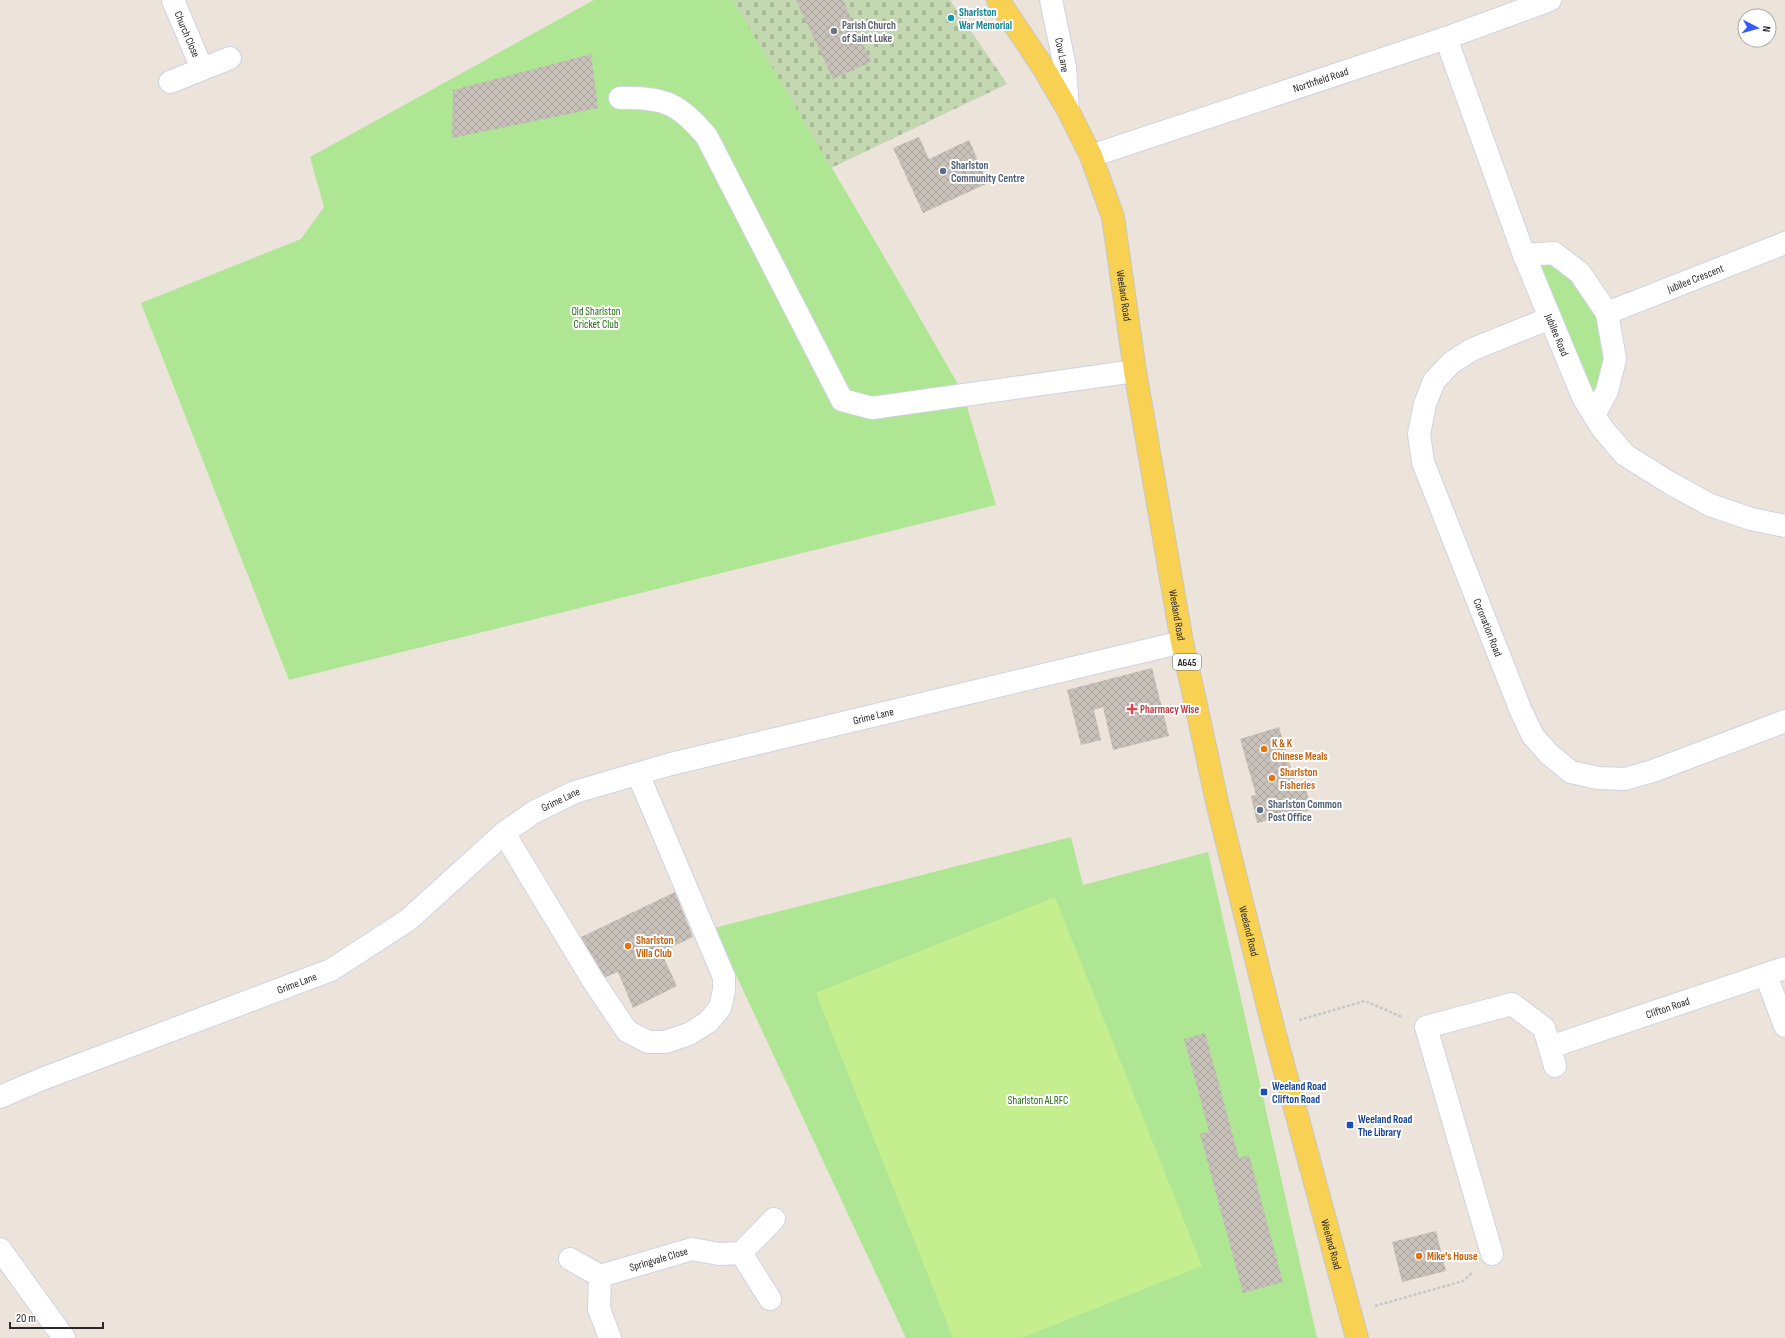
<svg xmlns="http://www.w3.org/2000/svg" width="1785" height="1338" font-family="'Sofia Sans Condensed',sans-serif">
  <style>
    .green { fill: #afe693 }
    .cemetery { fill: url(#cemetery-stones) }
    .pitch { fill: #c5ee8e }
    .building { fill: url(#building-cross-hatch) }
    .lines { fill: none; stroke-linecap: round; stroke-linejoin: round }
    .minor-casing { stroke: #cfd3e3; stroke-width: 24 }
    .major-casing { stroke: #c7c7c7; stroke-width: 24 }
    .path { stroke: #c7c7c7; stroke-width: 2.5; stroke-dasharray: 3 2; stroke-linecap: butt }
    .minor { stroke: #fff; stroke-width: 22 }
    .major { stroke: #f8d153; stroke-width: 22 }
    .culture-dot { fill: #0f9aa8; stroke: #fff; stroke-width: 1.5 }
    .worship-dot { fill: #6b7280; stroke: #fff; stroke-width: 1.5 }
    .service-dot { fill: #5c6f8a; stroke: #fff; stroke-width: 1.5 }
    .health-dot { fill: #e0444e; stroke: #fff; stroke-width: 1.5 }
    .food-dot { fill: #e8710a; stroke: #fff; stroke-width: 1.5 }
    .transit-dot { fill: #1a4fb4; stroke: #fff; stroke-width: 1.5 }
    .labels { text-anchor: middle; stroke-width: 4; stroke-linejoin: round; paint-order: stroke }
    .shield { fill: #fff; stroke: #696969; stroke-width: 1 }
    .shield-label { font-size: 10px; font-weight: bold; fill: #292929 }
    .culture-label { font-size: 11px; font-weight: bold; fill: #0d838f; stroke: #fff; text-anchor: start }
    .worship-label { font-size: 11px; font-weight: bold; fill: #5b616d; stroke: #fff; text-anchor: start }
    .street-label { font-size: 11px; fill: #292929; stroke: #fff }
    .service-label { font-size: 11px; font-weight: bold; fill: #4e5e75; stroke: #fff; text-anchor: start }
    .park-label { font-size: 11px; fill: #276916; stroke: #fff }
    .health-label { font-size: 11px; font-weight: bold; fill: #be3a42; stroke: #fff; text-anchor: start }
    .food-label { font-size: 11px; font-weight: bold; fill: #c56008; stroke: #fff; text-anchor: start }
    .transit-label { font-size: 11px; font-weight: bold; fill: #164399; stroke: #fff; text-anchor: start }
  </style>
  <defs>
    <pattern id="cemetery-stones" width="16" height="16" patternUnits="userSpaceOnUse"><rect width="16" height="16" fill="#c3d7b0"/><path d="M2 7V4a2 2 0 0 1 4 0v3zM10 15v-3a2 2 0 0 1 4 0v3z" fill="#a8b997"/></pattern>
    <pattern id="building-cross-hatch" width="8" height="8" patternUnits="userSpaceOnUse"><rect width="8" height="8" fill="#c7c1b9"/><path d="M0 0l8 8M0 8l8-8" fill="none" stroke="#aba69f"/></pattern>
  </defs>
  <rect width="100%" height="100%" fill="#ece4da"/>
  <!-- green -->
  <path class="green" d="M594 0H733L902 287 963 393 996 505 289 680 141 303 301 239 324 207 310 157Z
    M1524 255 1580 273 1615 359 1594 415Z
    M1071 837 1083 885 1208 852 1317 1338H906L714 928Z"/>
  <!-- cemetery -->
  <path class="cemetery" d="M733 0H950L1007 84 831 168Z"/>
  <!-- pitch -->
  <path class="pitch" d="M1055 897 1202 1266 1022 1338H953L816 993Z"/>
  <!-- building -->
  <path class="building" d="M796 0H843L871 62 833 79Z
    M591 54 598 108 452 138 453 90Z
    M919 137 929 159 969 140 988 183 923 213 893 148Z
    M1152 668 1169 736 1113 750 1103 707 1094 710 1101 740 1081 745 1067 690Z
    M1279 727 1296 785 1305 783 1311 810 1257 823 1251 796 1256 795 1240 739Z
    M675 892 693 937 661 952 677 986 633 1008 618 972 594 982 577 939Z
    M1205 1033 1239 1158 1249 1155 1283 1282 1243 1293 1200 1134 1209 1131 1184 1039Z
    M1436 1231 1446 1271 1402 1282 1392 1242Z"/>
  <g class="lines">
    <defs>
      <g id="minor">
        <path id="s1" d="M173 0 202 69"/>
        <path id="s2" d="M1051 0 1065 67 1068 110"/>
        <path id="s3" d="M1446 38 1524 255 1583 397 1602 428 1625 455 1670 483 1710 505 1751 519 1785 526"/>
        <path d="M170 82 230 58"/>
        <path d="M620 98C664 97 679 103 707 137L842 400 872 408 1135 371"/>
        <path id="s4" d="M1091 156 1446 38 1550 0"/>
        <path d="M1524 255 1554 253 1580 273 1607 313 1615 359 1607 391 1594 415"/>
        <path id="s5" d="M1607 313 1785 243"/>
        <path id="s6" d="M1550 318 1471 350 1451 363 1434 381 1425 404 1419 434 1423 462 1521 711 1533 736 1550 755 1571 772 1598 778 1625 779 1653 771 1785 721"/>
        <path d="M504 833 594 982 627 1031 648 1042H665L689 1034 708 1022 720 1008 724 990V977L638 774"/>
        <path d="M1766 975 1785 1026"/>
        <path id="s7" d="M1550 1047 1785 968"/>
        <path id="s8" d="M0 1097 42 1079 331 970 408 920 504 833 534 812 575 792 671 764 1182 642"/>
        <path d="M0 1249 64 1338"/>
        <path d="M741 1253 770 1299"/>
        <path d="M1492 1254 1426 1027 1512 1004 1544 1028 1555 1066"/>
        <path d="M570 1259 600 1276 599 1309 610 1338"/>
        <path id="s9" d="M600 1276 692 1249 719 1254 741 1253 774 1219"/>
      </g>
      <g id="major">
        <path id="s10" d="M998 0 1043 67 1068 110 1091 156 1113 217 1135 371 1182 642 1194 696 1218 806 1273 1027 1357 1338"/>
      </g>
    </defs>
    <!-- minor casing -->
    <use href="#minor" class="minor-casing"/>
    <!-- major casing -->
    <use href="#major" class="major-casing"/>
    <!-- path -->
    <path class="path" d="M1299 1020 1365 1001 1402 1017
      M1375 1306 1463 1281 1473 1272"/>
    <!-- minor -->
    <use href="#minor" class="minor"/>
    <!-- major -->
    <use href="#major" class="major"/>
  </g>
  <!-- markers -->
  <circle class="culture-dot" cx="951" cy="18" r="4"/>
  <circle class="worship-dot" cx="834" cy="31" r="4"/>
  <g class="service-dot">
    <circle cx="943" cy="171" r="4"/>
    <circle cx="1260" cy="810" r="4"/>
  </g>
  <path class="health-dot" d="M1130 703h4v4h4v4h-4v4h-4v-4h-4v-4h4z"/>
  <g class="food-dot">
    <circle cx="1264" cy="749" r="4"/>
    <circle cx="1272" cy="778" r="4"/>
    <circle cx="628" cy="946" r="4"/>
    <circle cx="1419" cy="1256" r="4"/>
  </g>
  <g class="transit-dot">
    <rect x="1260" y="1088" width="8" height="8" rx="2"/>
    <rect x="1346" y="1121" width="8" height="8" rx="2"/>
  </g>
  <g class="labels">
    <!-- shield labels -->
    <rect class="shield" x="1173" y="654" width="28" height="16" rx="3"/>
    <g class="shield-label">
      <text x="1187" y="666">A645</text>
    </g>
    <!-- culture labels -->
    <g class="culture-label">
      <text x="959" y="16">Sharlston<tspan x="959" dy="13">War Memorial</tspan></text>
    </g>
    <!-- worship labels -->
    <g class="worship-label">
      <text x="842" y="29">Parish Church<tspan x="842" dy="13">of Saint Luke</tspan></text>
    </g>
    <!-- street labels -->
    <g class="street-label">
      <text dy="4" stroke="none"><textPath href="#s1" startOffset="37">Church Close</textPath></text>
      <text dy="4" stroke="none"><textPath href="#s2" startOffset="56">Cow Lane</textPath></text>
      <text dy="4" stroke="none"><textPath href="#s4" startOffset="242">Northfield Road</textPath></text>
      <text dy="4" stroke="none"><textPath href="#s5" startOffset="95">Jubilee Crescent</textPath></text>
      <text dy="4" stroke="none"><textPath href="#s10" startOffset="326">Weeland Road</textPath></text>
      <text dy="4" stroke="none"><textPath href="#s3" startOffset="317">Jubilee Road</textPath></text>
      <text dy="4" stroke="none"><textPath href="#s10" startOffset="650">Weeland Road</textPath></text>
      <text dy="4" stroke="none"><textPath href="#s6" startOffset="395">Coronation Road</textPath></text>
      <text dy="4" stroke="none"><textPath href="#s8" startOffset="966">Grime Lane</textPath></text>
      <text dy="4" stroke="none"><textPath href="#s8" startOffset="642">Grime Lane</textPath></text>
      <text dy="4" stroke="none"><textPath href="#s10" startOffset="974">Weeland Road</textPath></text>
      <text dy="4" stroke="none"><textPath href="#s8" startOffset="318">Grime Lane</textPath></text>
      <text dy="4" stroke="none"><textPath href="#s7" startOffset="124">Clifton Road</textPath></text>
      <text dy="4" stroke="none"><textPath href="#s10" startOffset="1298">Weeland Road</textPath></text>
      <text dy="4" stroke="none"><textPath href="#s9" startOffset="61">Springvale Close</textPath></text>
    </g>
    <!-- service labels -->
    <g class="service-label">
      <text x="951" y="169">Sharlston<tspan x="951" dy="13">Community Centre</tspan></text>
      <text x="1268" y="808">Sharlston Common<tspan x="1268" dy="13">Post Office</tspan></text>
    </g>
    <!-- park labels -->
    <g class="park-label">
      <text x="596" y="315">Old Sharlston<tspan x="596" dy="13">Cricket Club</tspan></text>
      <text x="1038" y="1104">Sharlston ALRFC</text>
    </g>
    <!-- health labels -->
    <g class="health-label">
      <text x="1140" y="713">Pharmacy Wise</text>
    </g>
    <!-- food labels -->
    <g class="food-label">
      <text x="1272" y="747">K &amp; K<tspan x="1272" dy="13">Chinese Meals</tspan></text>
      <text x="1280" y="776">Sharlston<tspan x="1280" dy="13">Fisheries</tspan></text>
      <text x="636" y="944">Sharlston<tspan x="636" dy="13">Villa Club</tspan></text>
      <text x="1427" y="1260">Mike's House</text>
    </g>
    <!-- transit labels -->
    <g class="transit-label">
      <text x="1272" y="1090">Weeland Road<tspan x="1272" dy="13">Clifton Road</tspan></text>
      <text x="1358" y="1123">Weeland Road<tspan x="1358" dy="13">The Library</tspan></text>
    </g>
  </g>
  <!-- north arrow -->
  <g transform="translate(1757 28) rotate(96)"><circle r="19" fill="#ffffff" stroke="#a9a9a9"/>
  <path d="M0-3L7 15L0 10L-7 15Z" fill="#345aff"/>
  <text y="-6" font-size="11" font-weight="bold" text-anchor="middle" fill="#292929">N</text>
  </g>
  <!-- scale -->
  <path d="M10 1322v6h93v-6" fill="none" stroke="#292929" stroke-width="2"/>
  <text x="16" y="1322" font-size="12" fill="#292929" stroke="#ffffff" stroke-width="3" paint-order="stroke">20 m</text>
</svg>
